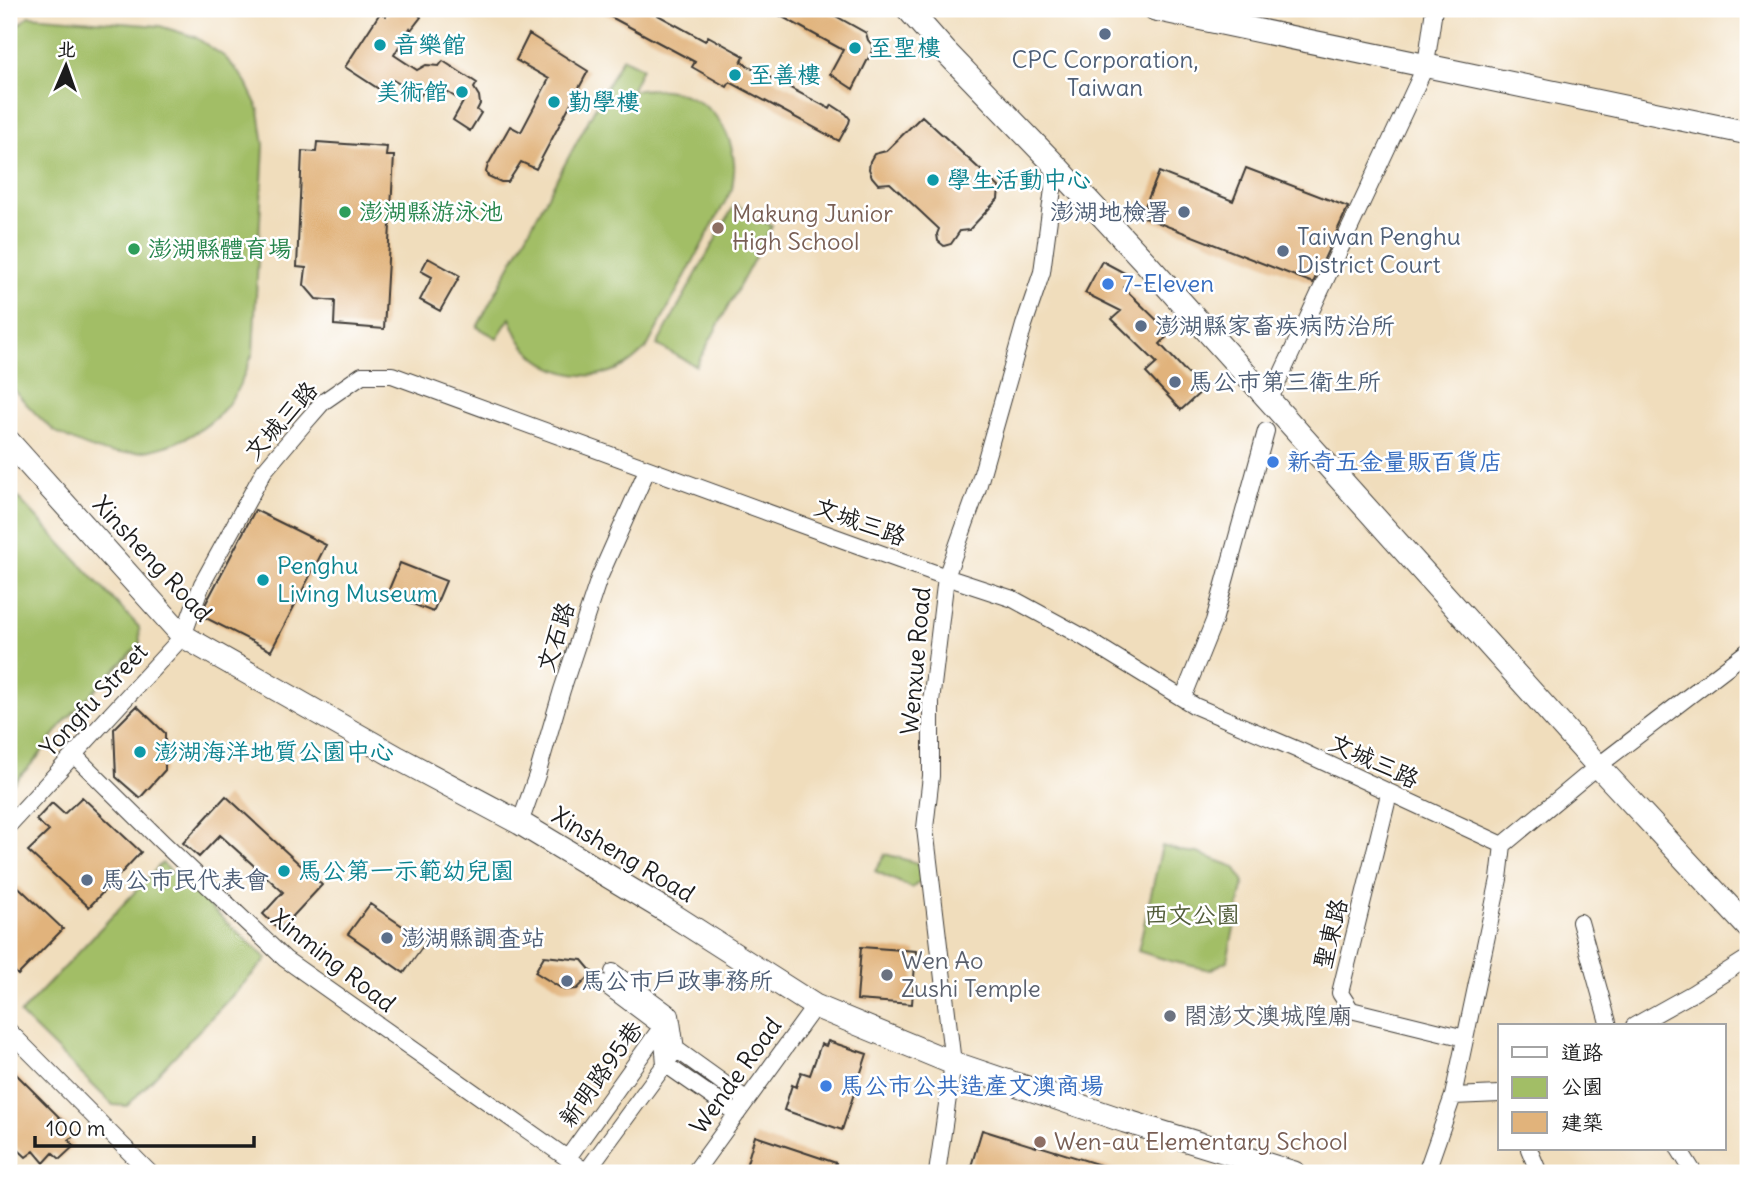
<svg xmlns="http://www.w3.org/2000/svg" width="1757" height="1182" font-family="Delius,'LXGW WenKai TC',sans-serif">
  <style>
    .green { fill: #a2be66; stroke: #5f6d41; stroke-width: 2 }
    .building { fill: #e1b37b }
    .lines { fill: none; stroke-linecap: round; stroke-linejoin: round }
    .minor-casing { stroke: #3c3934; stroke-width: 18 }
    .secondary-casing { stroke: #3c3934; stroke-width: 25 }
    .minor { stroke: #fff; stroke-width: 16 }
    .secondary { stroke: #fff; stroke-width: 23 }
    .service-dot { fill: #5c6f8a; stroke: #fff; stroke-width: 2.5 }
    .culture-dot { fill: #0f9aa8; stroke: #fff; stroke-width: 2.5 }
    .leisure-dot { fill: #2e9e5b; stroke: #fff; stroke-width: 2.5 }
    .education-dot { fill: #8d6e63; stroke: #fff; stroke-width: 2.5 }
    .shop-dot { fill: #3f7fe0; stroke: #fff; stroke-width: 2.5 }
    .worship-dot { fill: #6b7280; stroke: #fff; stroke-width: 2.5 }
    .labels { text-anchor: middle; stroke-width: 5; stroke-linejoin: round; paint-order: stroke }
    .culture-label { font-size: 24px; fill: #0d838f; stroke: #fff; text-anchor: start }
    .service-label { font-size: 24px; fill: #4e5e75; stroke: #fff; text-anchor: start }
    .leisure-label { font-size: 24px; fill: #27864d; stroke: #fff; text-anchor: start }
    .education-label { font-size: 24px; fill: #785e54; stroke: #fff; text-anchor: start }
    .shop-label { font-size: 24px; fill: #366cbe; stroke: #fff; text-anchor: start }
    .street-label { font-size: 24px; fill: #1c1c1c; stroke: #fff }
    .park-label { font-size: 24px; fill: #525d3a; stroke: #fff }
    .worship-label { font-size: 24px; fill: #5b616d; stroke: #fff; text-anchor: start }
  </style>
  <rect width="100%" height="100%" fill="#fff"/>
  <filter id="ink" filterUnits="userSpaceOnUse"><feTurbulence type="fractalNoise" baseFrequency=".0143" numOctaves="2"/><feDisplacementMap in="SourceGraphic" scale="14" xChannelSelector="R" yChannelSelector="G"/><feConvolveMatrix kernelMatrix="1 2 1 2 8 2 1 2 1" color-interpolation-filters="sRGB"/></filter>
  <filter id="wash" filterUnits="userSpaceOnUse"><feTurbulence type="fractalNoise" baseFrequency=".00686" numOctaves="4" result="noise"/><feDisplacementMap in="SourceGraphic" scale="28" xChannelSelector="R" yChannelSelector="G"/><feGaussianBlur stdDeviation="1.57" result="paint"/><feColorMatrix in="noise" values="0 0 0 0 0 0 0 0 0 0 0 0 0 0 0 0 0 1.4 0 .05"/><feComposite in="paint" operator="in"/></filter>
  <g filter="url(#wash)">
    <rect width="100%" height="100%" fill="#f0ddbc"/>
    <!-- green -->
    <path class="green" d="M29 16 160 26 195 37 225 57 244 79 259 110 264 145 253 353C245 372 238 393 224 409 199 438 156 454 118 453 97 453 76 443 58 433 42 423 22 399 9 384V124L14 29Z
      M622 58 642 68 631 91C683 83 728 106 734 162 735 171 733 180 732 189L646 349C639 354 632 362 624 366 593 383 554 376 529 351 519 342 515 330 510 318L497 338 477 327Z
      M735 204 772 226 696 366 657 345Z
      M9 488 139 627 140 644 64 722 37 758 9 788Z
      M1162 846 1180 851 1197 853 1235 867 1244 882 1227 961 1210 970 1170 961 1138 951Z
      M885 854 921 864 922 880 912 888 875 871Z
      M162 863 267 959 127 1106 113 1105 20 1014Z"/>
    <g id="blocks">
      <!-- building -->
      <path class="building" d="M391 9H413L421 17 411 30 410 28 394 55 417 70 426 65 439 66 443 61 477 83 474 88 479 96 480 104 477 110 481 113 470 131 453 120 463 102 431 82 420 96 393 80 385 93 345 67 380 13 386 16Z
        M596 9H647L705 41 708 36 744 56 741 62 830 109 832 105 846 114 850 119 849 123 839 141 730 82 727 87 692 67 695 62Z
        M768 9H823L866 33 868 40 872 45V51L853 89 830 74 843 50Z
        M529 34 588 71 536 169 521 162 508 182H501L488 176 486 172 488 165 510 126 521 132 549 79 516 60Z
        M922 116 999 187 998 199 969 230 960 231 951 244 944 246 938 241 937 234 939 229 890 183 878 184 872 177 869 169 870 161 874 154 886 151Z
        M317 142 387 147 386 156H394L384 329 334 325 335 301 316 299 304 285 306 268 297 267 302 151 316 152Z
        M1246 168 1348 207 1313 283 1141 216 1159 172 1233 201Z
        M428 258 460 276 440 311 420 300 432 277 421 271Z
        M1102 261 1130 276 1124 288 1170 333 1160 344 1203 390 1181 410 1146 373 1157 363 1112 319 1121 311 1085 293Z
        M255 510 326 545 271 651 202 616 206 603Z
        M400 563 446 581 433 612 387 594Z
        M137 706 165 733V770L140 798 116 777 114 729Z
        M226 796 322 885 280 930 263 914 283 892 220 835 199 857 183 843Z
        M82 797 141 852 89 907 28 851 49 831 36 820 52 803 64 814Z
        M9 878 63 929 18 975 9 966Z
        M370 904 426 942 404 973 348 934Z
        M861 947 916 951 912 1004 857 1000Z
        M544 956 582 960 593 973 577 989 564 990 535 972Z
        M828 1041 867 1054 842 1130 784 1110 792 1085 796 1087 801 1072 810 1075 821 1044 826 1046Z
        M9 1067 76 1134 69 1140 74 1146 60 1159 53 1153 44 1163 34 1151 26 1157 9 1141Z
        M982 1130 1036 1147V1145L1120 1171 1119 1173H969Z
        M755 1136 836 1163 833 1173H744Z"/>
    </g>
  </g>
  <g filter="url(#ink)">
    <use href="#blocks" fill-opacity="0" stroke="#3c3934" stroke-width="2"/>
    <g class="lines">
      <defs>
        <path id="minor" d="M1269 401 1426 65 1434 9
          M1183 698 1214 621 1266 431
          M74 755 162 842 285 959 588 1173
          M1389 794 1340 993 1351 1010 1465 1038
          M520 823 537 775 562 690 599 578 647 470
          M9 825 183 636 202 584 264 471 302 426 323 402 362 375H392L813 529 946 577 1013 599 1083 637 1195 706 1298 750 1503 845 1598 766 1748 651
          M1580 922 1609 1026
          M613 972 671 1015 676 1049 747 1100
          M603 983 662 1027 665 1064 737 1114
          M1634 1026 1693 993 1748 958
          M9 1031 150 1173
          M1453 1096 1500 1094
          M1529 1149 1539 1173
          M1679 1149 1694 1173
          M567 1159 663 1025
          M9 1168 14 1173
          M586 1172 672 1055
          M694 1173 815 1006
          M937 1173 953 1063 925 828 931 776V702L946 577 977 491 1024 325 1042 272 1056 166
          M1426 1173 1453 1096 1499 879 1503 845"/>
        <path id="secondary" d="M908 9 946 52 1056 166 1146 263 1598 766 1748 927
          M1155 9 1748 133
          M9 442 183 636 398 758 520 823 668 912 815 1006 953 1063 1125 1121 1294 1173"/>
      </defs>
      <!-- minor casing -->
      <use href="#minor" class="minor-casing"/>
      <!-- secondary casing -->
      <use href="#secondary" class="secondary-casing"/>
      <!-- minor -->
      <use href="#minor" class="minor"/>
      <!-- secondary -->
      <use href="#secondary" class="secondary"/>
    </g>
  </g>
  <!-- markers -->
  <g class="service-dot">
    <circle cx="1105" cy="34" r="7"/>
    <circle cx="1184" cy="212" r="7"/>
    <circle cx="1283" cy="251" r="7"/>
    <circle cx="1141" cy="326" r="7"/>
    <circle cx="1175" cy="382" r="7"/>
    <circle cx="87" cy="880" r="7"/>
    <circle cx="387" cy="938" r="7"/>
    <circle cx="567" cy="981" r="7"/>
  </g>
  <g class="culture-dot">
    <circle cx="380" cy="45" r="7"/>
    <circle cx="855" cy="48" r="7"/>
    <circle cx="735" cy="75" r="7"/>
    <circle cx="462" cy="92" r="7"/>
    <circle cx="554" cy="102" r="7"/>
    <circle cx="933" cy="180" r="7"/>
    <circle cx="263" cy="580" r="7"/>
    <circle cx="140" cy="752" r="7"/>
    <circle cx="284" cy="871" r="7"/>
  </g>
  <g class="leisure-dot">
    <circle cx="345" cy="212" r="7"/>
    <circle cx="134" cy="249" r="7"/>
  </g>
  <g class="education-dot">
    <circle cx="718" cy="228" r="7"/>
    <circle cx="1040" cy="1142" r="7"/>
  </g>
  <g class="shop-dot">
    <circle cx="1108" cy="284" r="7"/>
    <circle cx="1273" cy="462" r="7"/>
    <circle cx="826" cy="1086" r="7"/>
  </g>
  <g class="worship-dot">
    <circle cx="887" cy="975" r="7"/>
    <circle cx="1170" cy="1016" r="7"/>
  </g>
  <g class="labels">
    <!-- culture labels -->
    <g class="culture-label">
      <text x="394" y="53">音樂館</text>
      <text x="869" y="56">至聖樓</text>
      <text x="749" y="83">至善樓</text>
      <text x="448" y="100" text-anchor="end">美術館</text>
      <text x="568" y="110">勤學樓</text>
      <text x="947" y="188">學生活動中心</text>
      <text x="277" y="574">Penghu<tspan x="277" dy="28">Living Museum</tspan></text>
      <text x="154" y="760">澎湖海洋地質公園中心</text>
      <text x="298" y="879">馬公第一示範幼兒園</text>
    </g>
    <!-- service labels -->
    <g class="service-label">
      <text x="1105" y="68" text-anchor="middle">CPC Corporation,<tspan x="1105" dy="28">Taiwan</tspan></text>
      <text x="1170" y="220" text-anchor="end">澎湖地檢署</text>
      <text x="1297" y="245">Taiwan Penghu<tspan x="1297" dy="28">District Court</tspan></text>
      <text x="1155" y="334">澎湖縣家畜疾病防治所</text>
      <text x="1189" y="390">馬公市第三衛生所</text>
      <text x="101" y="888">馬公市民代表會</text>
      <text x="401" y="946">澎湖縣調查站</text>
      <text x="581" y="989">馬公市戶政事務所</text>
    </g>
    <!-- leisure labels -->
    <g class="leisure-label">
      <text x="359" y="220">澎湖縣游泳池</text>
      <text x="148" y="257">澎湖縣體育場</text>
    </g>
    <!-- education labels -->
    <g class="education-label">
      <text x="732" y="222">Makung Junior<tspan x="732" dy="28">High School</tspan></text>
      <text x="1054" y="1150">Wen-au Elementary School</text>
    </g>
    <!-- shop labels -->
    <g class="shop-label">
      <text x="1122" y="292">7-Eleven</text>
      <text x="1287" y="470">新奇五金量販百貨店</text>
      <text x="840" y="1094">馬公市公共造產文澳商場</text>
    </g>
    <!-- street labels -->
    <g class="street-label">
      <text transform="translate(281 421) rotate(-48)" y="8">文城三路</text>
      <text transform="translate(860 522) rotate(20)" y="8">文城三路</text>
      <text transform="translate(152 559) rotate(47)" y="8">Xinsheng Road</text>
      <text transform="translate(556 637) rotate(-72)" y="8">文石路</text>
      <text transform="translate(916 661) rotate(-85)" y="8">Wenxue Road</text>
      <text transform="translate(94 700) rotate(-47)" y="8">Yongfu Street</text>
      <text transform="translate(1374 761) rotate(25)" y="8">文城三路</text>
      <text transform="translate(623 855) rotate(31)" y="8">Xinsheng Road</text>
      <text transform="translate(1331 934) rotate(-76)" y="8">聖東路</text>
      <text transform="translate(333 961) rotate(38)" y="8">Xinming Road</text>
      <text transform="translate(601 1074) rotate(-54)" y="8">新明路95巷</text>
      <text transform="translate(736 1076) rotate(-54)" y="8">Wende Road</text>
    </g>
    <!-- park labels -->
    <g class="park-label">
      <text x="1192" y="923">西文公園</text>
    </g>
    <!-- worship labels -->
    <g class="worship-label">
      <text x="901" y="969">Wen Ao<tspan x="901" dy="28">Zushi Temple</tspan></text>
      <text x="1184" y="1024">閤澎文澳城隍廟</text>
    </g>
  </g>
  <!-- margin -->
  <rect width="1757" height="1182" fill="none" stroke="#fff" stroke-width="35"/>
  <!-- legend -->
  <rect x="1498" y="1024" width="228" height="126" fill="#ffffff" stroke="#a4a4a4" stroke-width="2"/>
  <rect x="1512" y="1047" width="35" height="10" fill="#ffffff" stroke="#a4a4a4" stroke-width="2"/>
  <text x="1561" y="1060" font-size="21" fill="#1c1c1c">道路</text>
  <rect x="1512" y="1077" width="35" height="21" fill="#a2be66" stroke="#a4a4a4" stroke-width="2"/>
  <text x="1561" y="1094" font-size="21" fill="#1c1c1c">公園</text>
  <rect x="1512" y="1112" width="35" height="21" fill="#e1b37b" stroke="#a4a4a4" stroke-width="2"/>
  <text x="1561" y="1130" font-size="21" fill="#1c1c1c">建築</text>
  <!-- north arrow -->
  <g transform="translate(66 66) rotate(2)" stroke="#ffffff" stroke-width="5" paint-order="stroke">
  <path d="M0-5L12 26L0 18L-12 26Z" fill="#1c1c1c"/>
  <text y="-10" font-size="19" font-weight="bold" text-anchor="middle" fill="#1c1c1c">北</text>
  </g>
  <!-- scale -->
  <path d="M35 1136v10h219v-10" fill="none" stroke="#1c1c1c" stroke-width="3.5"/>
  <text x="46" y="1136" font-size="21" fill="#1c1c1c" stroke="#ffffff" stroke-width="5" paint-order="stroke">100 m</text>
</svg>
